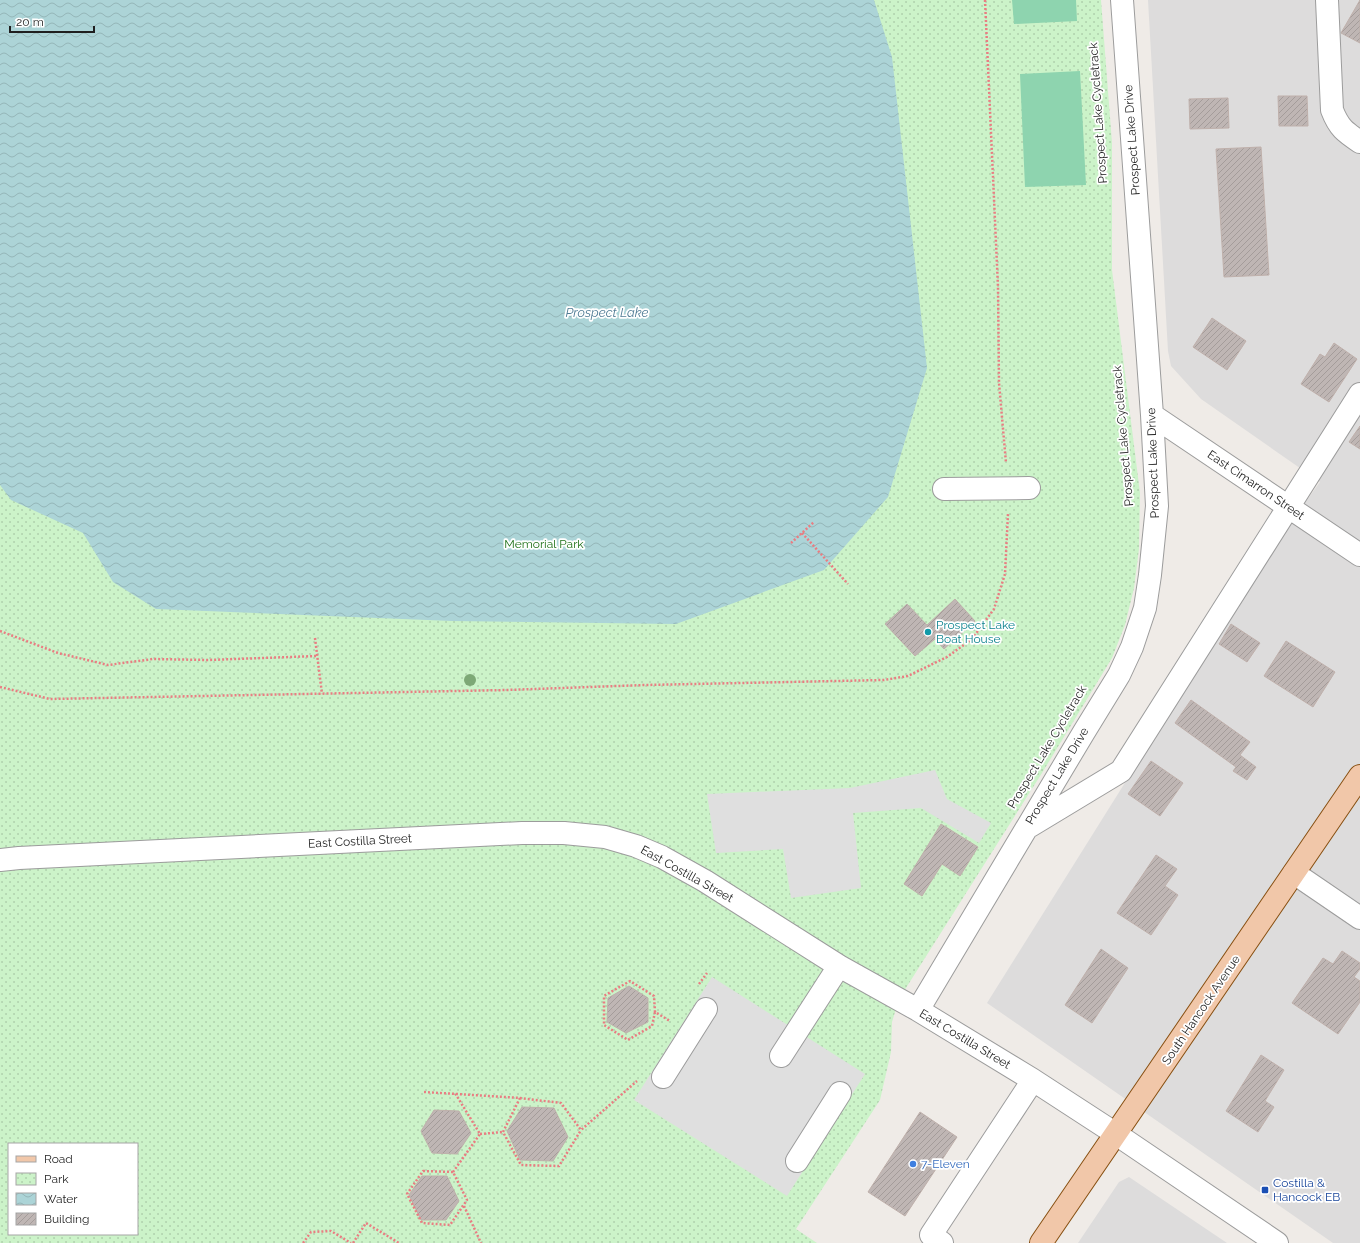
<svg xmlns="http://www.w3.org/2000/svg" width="1360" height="1243" font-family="Raleway,sans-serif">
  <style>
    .residential { fill: #dddcdc }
    .park { fill: url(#park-dots); fill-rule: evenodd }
    .pitch { fill: #8ed4af }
    .parking { fill: #dfdfdf }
    .water { fill: url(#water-waves) }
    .building { fill: url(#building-hatch); stroke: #bfb0ab }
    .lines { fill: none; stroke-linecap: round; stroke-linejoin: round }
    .minor-casing { stroke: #9c9c9c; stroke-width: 24 }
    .major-casing { stroke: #885012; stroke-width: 24 }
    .path { stroke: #e97d82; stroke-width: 2.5; stroke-dasharray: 2 2; stroke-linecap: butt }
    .minor { stroke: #fff; stroke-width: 22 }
    .major { stroke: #f1c7a9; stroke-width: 22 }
    .tree { fill: #7da876 }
    .culture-dot { fill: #0f9aa8; stroke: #fff; stroke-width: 1.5 }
    .shop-dot { fill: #3f7fe0; stroke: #fff; stroke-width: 1.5 }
    .transit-dot { fill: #1a4fb4; stroke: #fff; stroke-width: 1.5 }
    .labels { text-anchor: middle; stroke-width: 3.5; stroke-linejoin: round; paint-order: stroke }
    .street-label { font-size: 12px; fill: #1f1f1f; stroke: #fff }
    .park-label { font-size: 12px; fill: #1f7119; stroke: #fff }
    .culture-label { font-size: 12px; fill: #0d838f; stroke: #fff; text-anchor: start }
    .shop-label { font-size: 12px; fill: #366cbe; stroke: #fff; text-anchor: start }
    .transit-label { font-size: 12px; fill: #164399; stroke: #fff; text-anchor: start }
    .water-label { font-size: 13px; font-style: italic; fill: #507c95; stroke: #fff }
  </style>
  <defs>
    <pattern id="park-dots" width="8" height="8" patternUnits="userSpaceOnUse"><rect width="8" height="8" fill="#ccf3c9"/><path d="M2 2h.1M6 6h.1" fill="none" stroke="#afd0ac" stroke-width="1.8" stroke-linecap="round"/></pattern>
    <pattern id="water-waves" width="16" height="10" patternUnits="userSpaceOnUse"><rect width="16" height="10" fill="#acd4d7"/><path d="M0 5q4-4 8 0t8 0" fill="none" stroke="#94b6b8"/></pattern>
    <pattern id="building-hatch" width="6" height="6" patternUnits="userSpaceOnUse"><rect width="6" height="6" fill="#bfb6b4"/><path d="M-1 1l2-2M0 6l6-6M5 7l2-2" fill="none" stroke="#a49c9a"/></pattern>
  </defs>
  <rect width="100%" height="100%" fill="#efebe7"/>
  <!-- residential -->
  <path class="residential" d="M1148 0H1360V1243H1333L987 1003 1272 548 1320 482 1201 399 1171 366 1168 351Z
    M1129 1177 1227 1243H1078L1119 1182Z"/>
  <!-- park -->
  <path class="park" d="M0 0H1101L1112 143V270L1140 493 1139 549 1134 588 1125 625 1112 658 1042 773 899 999 892 1022 891 1052 880 1100 796 1229 817 1243H0ZM9 1144H137V1234H9Z"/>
  <!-- pitch -->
  <path class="pitch" d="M1012 0H1076L1077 21 1014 24Z
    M1080 71 1086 185 1025 187 1020 74Z"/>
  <!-- parking -->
  <path class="parking" d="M935 770 947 799 991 823 979 843 921 808 853 813 861 888 791 898 783 849 716 853 707 794 850 788Z
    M712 977 865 1074 787 1196 634 1100Z"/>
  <!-- water -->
  <path class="water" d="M0 0H874L892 57 927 368 888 497 824 570 676 624 452 621 156 609 113 582 83 533 11 500 0 485Z"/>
  <!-- building -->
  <path class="building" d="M1360 0V43L1341 33Z
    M1278 96H1307L1308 126H1279Z
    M1228 98 1229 128 1190 129 1189 99Z
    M1261 147 1269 275 1224 277 1216 149Z
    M1212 318 1246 341 1227 370 1193 347Z
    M1334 343 1357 359 1329 402 1301 384 1320 354 1325 357Z
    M1360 426V449L1349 442Z
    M955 599 975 621 944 649 935 639 915 656 885 624 907 604 927 625Z
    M1231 624 1260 643 1247 662 1219 644Z
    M1286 641 1335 672 1313 707 1264 676Z
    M1191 700 1250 742 1240 755 1256 767 1247 780 1233 771 1236 767 1175 723Z
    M1151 761 1183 783 1160 816 1128 794Z
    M941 824 978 847 960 876 942 864 922 896 904 884Z
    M1156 855 1177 869 1165 886 1178 895 1151 935 1117 913Z
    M1101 949 1128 968 1092 1023 1065 1005Z
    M1342 951 1360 963V969L1354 977 1360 981V1002L1338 1034 1292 1003 1323 958 1333 964Z
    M629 986 648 998V1022L626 1033 607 1022 608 998Z
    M1261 1055 1284 1070 1265 1101 1274 1107 1258 1132 1226 1111Z
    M522 1107 554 1108 568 1137 553 1161 520 1160 507 1131Z
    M434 1110 459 1111 471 1133 457 1154 432 1153 421 1131Z
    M920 1112 957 1137 905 1216 868 1192Z
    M422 1176H447L459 1201 446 1220H421L409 1195Z"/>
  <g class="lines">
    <defs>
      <path id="minor" d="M1327 0 1332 110C1339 128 1345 132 1360 142
        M1152 415 1360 555
        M944 489 1029 488
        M1030 826 1121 771 1360 394
        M0 860 19 858 522 833H564L605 837 636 846 662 857 705 881 839 966 918 1010 1033 1080 1116 1134 1277 1243
        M1294 873 1360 918
        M918 1010 1084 732 1119 675 1132 647 1145 608 1150 575 1157 506 1152 415 1122 0
        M781 1056 839 966
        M663 1077 706 1009
        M797 1161 840 1093
        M942 1243 931 1235 1033 1080"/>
      <path id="major" d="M1041 1243 1360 776"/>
    </defs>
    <!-- minor casing -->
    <use href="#minor" class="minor-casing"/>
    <!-- major casing -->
    <use href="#major" class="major-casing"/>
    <!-- path -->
    <path class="path" d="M985 0 998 287 999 383 1006 463
      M802 533 848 584
      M791 543 814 522
      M0 631 58 653 108 665 153 659 208 660 317 656
      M315 638 322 694
      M0 687 50 699 507 690 645 685 884 680 908 676 947 657 972 639 994 609 1005 574 1008 514
      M699 984 707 973
      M655 1012 652 1026 628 1040 604 1025V996L630 981 654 996 655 1012 670 1021
      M424 1092 520 1098 561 1103 581 1130 637 1081
      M520 1098 503 1132 521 1165 559 1166 581 1130
      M480 1134 503 1132
      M423 1171 453 1172 467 1200 450 1225 422 1223 407 1194Z
      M453 1172 480 1134 455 1093
      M464 1206 481 1243
      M303 1243 311 1232 331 1231 351 1243
      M353 1243 366 1223 399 1243"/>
    <!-- minor -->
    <use href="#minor" class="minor"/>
    <!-- major -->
    <use href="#major" class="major"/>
  </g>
  <!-- trees -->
  <circle class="tree" cx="470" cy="680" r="6"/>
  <!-- markers -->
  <circle class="culture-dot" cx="928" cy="632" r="4"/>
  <circle class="shop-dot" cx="913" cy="1164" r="4"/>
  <rect class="transit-dot" x="1261" y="1186" width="8" height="8" rx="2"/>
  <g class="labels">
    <!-- street labels -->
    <g class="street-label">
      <text transform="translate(1098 113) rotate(-94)" y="4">Prospect Lake Cycletrack</text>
      <text transform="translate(1132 140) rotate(-94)" y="4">Prospect Lake Drive</text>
      <text transform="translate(1123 436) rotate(-95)" y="4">Prospect Lake Cycletrack</text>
      <text transform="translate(1153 463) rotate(-92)" y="4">Prospect Lake Drive</text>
      <text transform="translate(1256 485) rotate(34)" y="4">East Cimarron Street</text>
      <text transform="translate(1047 747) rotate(-59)" y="4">Prospect Lake Cycletrack</text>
      <text transform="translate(1057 776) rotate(-59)" y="4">Prospect Lake Drive</text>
      <text transform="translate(360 841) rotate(-3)" y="4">East Costilla Street</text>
      <text transform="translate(687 874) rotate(29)" y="4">East Costilla Street</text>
      <text transform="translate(1201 1010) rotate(-56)" y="4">South Hancock Avenue</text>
      <text transform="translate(965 1039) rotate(31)" y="4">East Costilla Street</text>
    </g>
    <!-- park labels -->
    <g class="park-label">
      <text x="544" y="548">Memorial Park</text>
    </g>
    <!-- culture labels -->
    <g class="culture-label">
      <text x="936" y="629">Prospect Lake<tspan x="936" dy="14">Boat House</tspan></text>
    </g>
    <!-- shop labels -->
    <g class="shop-label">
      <text x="921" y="1168">7-Eleven</text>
    </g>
    <!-- transit labels -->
    <g class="transit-label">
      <text x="1273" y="1187">Costilla &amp;<tspan x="1273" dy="14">Hancock EB</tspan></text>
    </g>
    <!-- water labels -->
    <g class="water-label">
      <text x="607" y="317">Prospect Lake</text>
    </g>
  </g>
  <!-- legend -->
  <rect x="8" y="1143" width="130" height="92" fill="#ffffff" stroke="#a5a5a5"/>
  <rect x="16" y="1156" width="20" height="6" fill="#f1c7a9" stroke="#a5a5a5"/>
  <text x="44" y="1163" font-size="12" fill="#1f1f1f">Road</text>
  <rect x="16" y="1173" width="20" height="12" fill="url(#park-dots)" stroke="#a5a5a5"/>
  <text x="44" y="1183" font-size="12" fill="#1f1f1f">Park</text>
  <rect x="16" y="1193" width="20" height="12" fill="url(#water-waves)" stroke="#a5a5a5"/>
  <text x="44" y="1203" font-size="12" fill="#1f1f1f">Water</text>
  <rect x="16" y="1213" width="20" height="12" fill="url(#building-hatch)" stroke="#a5a5a5"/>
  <text x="44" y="1223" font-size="12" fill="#1f1f1f">Building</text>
  <!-- scale -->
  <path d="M10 26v6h84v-6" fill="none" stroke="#1f1f1f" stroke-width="2"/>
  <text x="16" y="26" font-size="12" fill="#1f1f1f" stroke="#ffffff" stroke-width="3" paint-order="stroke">20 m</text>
</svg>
